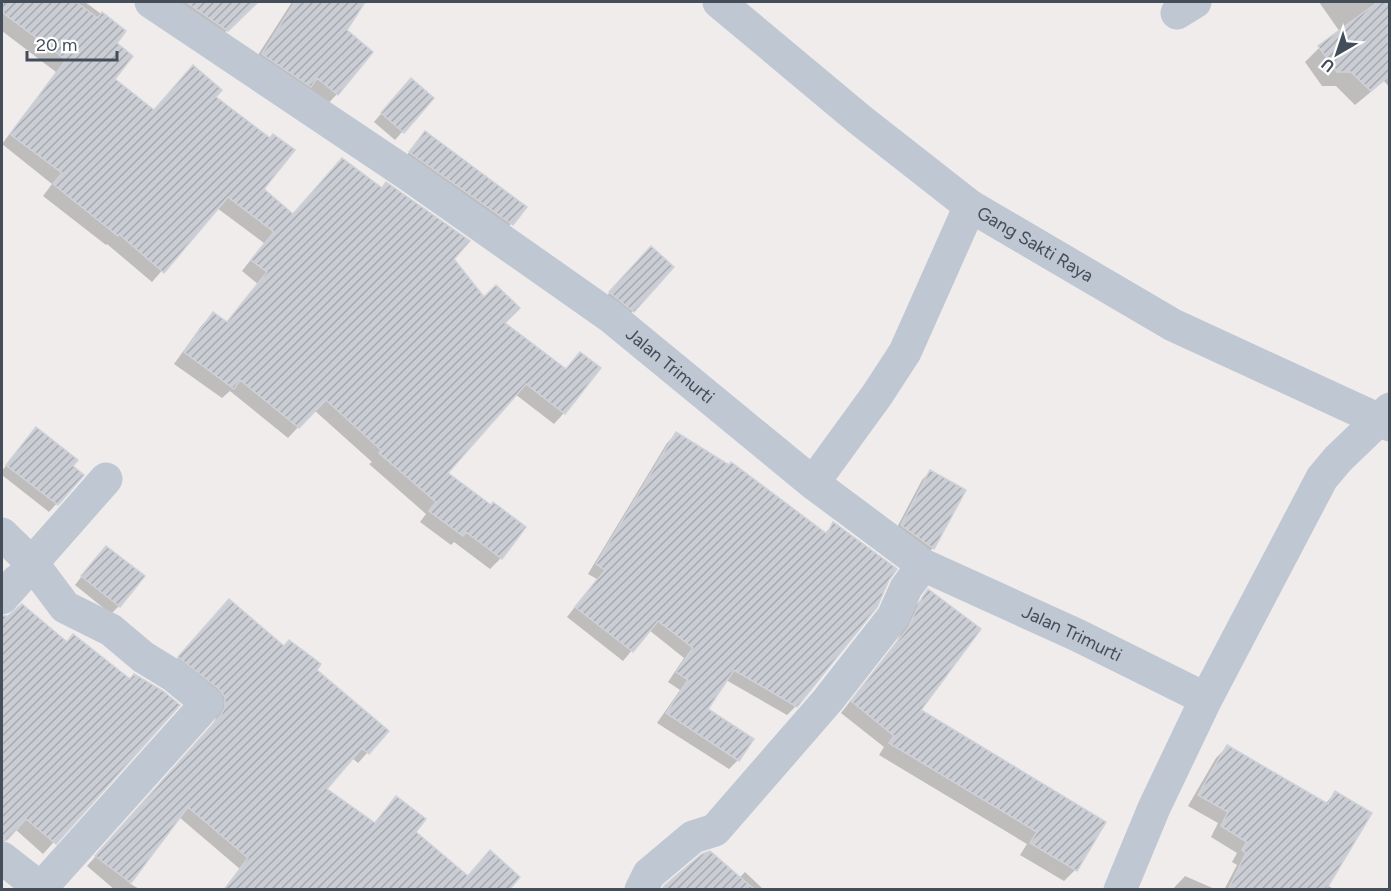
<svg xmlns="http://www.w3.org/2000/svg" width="1391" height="891" font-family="Figtree,sans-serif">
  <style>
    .shadow { fill: #0003 }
    .building { fill: url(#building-hatch); stroke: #cfd1d8; stroke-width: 1.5 }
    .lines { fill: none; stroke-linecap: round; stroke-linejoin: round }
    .minor { stroke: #bec7d2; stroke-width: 33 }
    .labels { text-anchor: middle; stroke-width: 4.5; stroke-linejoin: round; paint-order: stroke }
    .street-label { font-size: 18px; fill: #444d5a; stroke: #fff }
  </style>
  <defs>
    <pattern id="building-hatch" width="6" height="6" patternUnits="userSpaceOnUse" patternTransform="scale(1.5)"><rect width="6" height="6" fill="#cbcdd4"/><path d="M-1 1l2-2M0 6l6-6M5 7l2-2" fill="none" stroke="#a6a9af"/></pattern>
  </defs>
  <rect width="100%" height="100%" fill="#efeceb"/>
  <!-- shadow -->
  <path class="shadow" d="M2 2H85L124 31 115 44 113 80 153 111 193 67 214 98 262 190 293 215 452 259 503 323 565 370 580 354 564 413 554 424 515 394 446 473 501 558 490 569 454 542 451 545 420 522 426 514 369 464 372 462 314 410 288 438 230 391 222 398 174 364 202 325 213 314 226 323 258 284 242 271 264 243 217 208 152 282 107 244 106 245 43 196 52 184 2 144 56 72 2 31Z
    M176 2H256L216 41Z
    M292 2H363L345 31 337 94 323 109 249 69Z
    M1319 2H1390V88L1384 81 1355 105 1336 86H1322L1305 62 1319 48 1340 32Z
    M403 88 432 98 395 140 374 122Z
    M425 133 525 207 504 232 402 161Z
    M643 256 633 311 625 319 602 301Z
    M676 434 824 534 834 524 796 706 787 715 726 680 706 710 738 760 729 769 657 723 680 690 668 682 684 658 649 630 623 661 567 617 597 579 588 574 667 443Z
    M28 437 82 476 49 512 2 475V471Z
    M930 472 964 490 933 548 925 556 894 533 922 480Z
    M98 555 119 606 111 614 75 585Z
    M928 591 918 710 1104 822 1075 870 1064 881 1020 855 1027 844 879 755 884 747 841 713 897 641 912 610Z
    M220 610 283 648 315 670 387 731 358 763 352 758 325 789 373 824 396 798 414 832 467 877 480 862 507 890H223L240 869 179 817 129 883 141 890H115L87 866 212 726 216 718V707L170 667Z
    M46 647 129 681 178 705 43 854 15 829 2 844V705Z
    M1227 747 1325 804 1335 793 1327 885 1335 890H1224L1237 865 1232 862 1237 853 1211 837 1218 823 1188 806 1216 758Z
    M745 872 764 890H663L739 878Z
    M1185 876 1217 890H1172Z"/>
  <!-- building -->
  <path class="building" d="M2 2H76L98 18 102 12 126 31 117 43 133 56 115 79 154 110 193 65 222 90 216 97 270 138 273 134 295 150 264 189 293 214 342 158 382 188 386 182 470 241 454 259 484 297 496 285 520 308 505 323 566 369 580 352 601 368 565 414 526 384 448 473 491 505 493 502 526 527 502 559 466 532 463 536 429 511 436 502 379 453 381 450 326 400 299 428 240 380 234 389 184 352 213 312 227 322 267 272 251 260 274 232 228 197 164 273 119 234 118 236 53 184 62 173 10 134 66 60 2 12Z
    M186 2H258L228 31Z
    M295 2H365L347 30 373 52 338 95 317 78 311 87 262 54Z
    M1378 2H1389V76L1371 91 1351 72H1337L1318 46Z
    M411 78 434 98 404 133 381 113Z
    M425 131 527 207 513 225 409 152Z
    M651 246 674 267 634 312 609 292Z
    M36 427 78 460 73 466 84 475 58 505 6 465Z
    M676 432 729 465 731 462 827 534 833 522 897 569 889 580 877 607 797 707 734 670 708 709 754 739 739 761 666 713 688 680 676 672 693 648 658 621 633 652 575 607 605 570 596 564Z
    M930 470 966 490 934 549 901 525Z
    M106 546 145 576 120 607 81 576Z
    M928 589 981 629 921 710 1106 822 1077 871 1030 843 1037 832 889 743 894 736 851 701 908 628 922 598Z
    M229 599 284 646 289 640 321 664 317 670 389 731 369 754 362 748 327 789 375 823 396 796 426 819 416 832 468 876 490 850 520 877 509 890H224L248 858 188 807 131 883 95 856 221 715 225 707V697L219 689 178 657Z
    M22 604 67 642 73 634 130 679 134 674 163 691 180 705 56 844 26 819 7 840H2V616H8Z
    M1227 745 1328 804 1335 791 1372 813 1326 890H1228L1246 853 1242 850 1247 842 1221 826 1228 812 1198 795Z
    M710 851 755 890H662L664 886 702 854Z"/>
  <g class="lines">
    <!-- minor -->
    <g class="minor">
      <path id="s1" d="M151 2 406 173 611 317 813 483 923 565 1077 635 1206 699"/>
      <path id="s2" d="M719 2 859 119 970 206 1173 325 1390 425"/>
      <path d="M1177 13 1195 2"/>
      <path d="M813 483 877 395 905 352 970 206"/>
      <path d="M2 534 32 563 65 607 111 630 143 657 174 676 207 703 41 888"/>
      <path d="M32 563 106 479"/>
      <path d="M2 598 18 580"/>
      <path d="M2 858 43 890"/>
      <path d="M641 890 649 874 693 837 715 830 828 700 893 617 906 588 923 565"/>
      <path d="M1120 890 1154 808 1206 699 1322 478 1338 459 1390 409"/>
    </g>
  </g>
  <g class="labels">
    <!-- street labels -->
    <g class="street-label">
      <text dy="6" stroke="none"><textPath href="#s2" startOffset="399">Gang Sakti Raya</textPath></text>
      <text dy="6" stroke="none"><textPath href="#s1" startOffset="634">Jalan Trimurti</textPath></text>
      <text dy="6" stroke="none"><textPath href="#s1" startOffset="1120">Jalan Trimurti</textPath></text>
    </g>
  </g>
  <!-- border -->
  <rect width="1391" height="891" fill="none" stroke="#444d5a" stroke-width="6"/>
  <!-- north arrow -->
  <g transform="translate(1337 54) rotate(219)" stroke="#ffffff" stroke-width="4.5" paint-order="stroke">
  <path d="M0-4.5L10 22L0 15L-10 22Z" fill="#444d5a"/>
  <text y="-9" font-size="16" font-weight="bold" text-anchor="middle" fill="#444d5a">U</text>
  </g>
  <!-- scale -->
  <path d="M27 51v9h90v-9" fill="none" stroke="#444d5a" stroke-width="3"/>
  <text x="36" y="51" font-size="18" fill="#444d5a" stroke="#ffffff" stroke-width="4.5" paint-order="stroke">20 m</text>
</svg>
